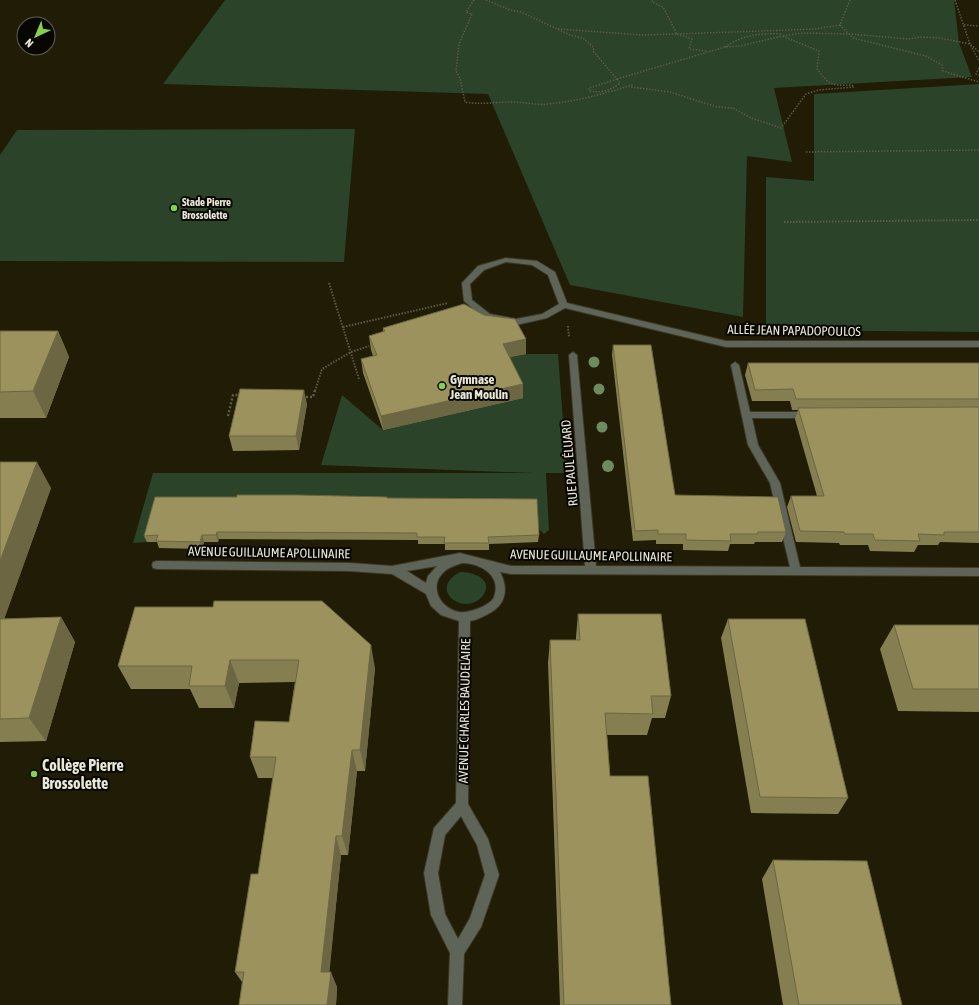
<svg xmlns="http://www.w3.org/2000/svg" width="979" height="1005" font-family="'Asap Condensed',sans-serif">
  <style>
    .green { fill: #2a4329 }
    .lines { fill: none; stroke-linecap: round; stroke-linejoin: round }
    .minor-casing { stroke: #3c3823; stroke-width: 2 }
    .path-far2 { stroke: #5d5a45; stroke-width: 1.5; stroke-dasharray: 1.5 1.5; stroke-linecap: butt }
    .path-far1 { stroke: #5d5a45; stroke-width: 2; stroke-dasharray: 1.5 1.5; stroke-linecap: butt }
    .path { stroke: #5d5a45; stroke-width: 2.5; stroke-dasharray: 2 2; stroke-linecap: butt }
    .minor { fill: #5f6459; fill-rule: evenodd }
    .tree { fill: #6c8b5f }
    .wall { fill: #857e51 }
    .shaded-wall { fill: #6c6642 }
    .building { fill: #9b925e; stroke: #6c6642 }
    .poi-dot { fill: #88cf4a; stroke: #080601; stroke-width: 1.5 }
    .labels { text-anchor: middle; stroke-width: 4; stroke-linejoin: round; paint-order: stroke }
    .far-poi-label { font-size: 11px; font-weight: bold; fill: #e9e7d8; stroke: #080601; text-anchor: start }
    .street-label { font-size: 13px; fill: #e9e7d8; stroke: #080601 }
    .poi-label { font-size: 13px; font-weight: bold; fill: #e9e7d8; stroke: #080601; text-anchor: start }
    .near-poi-label { font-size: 16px; font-weight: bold; fill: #e9e7d8; stroke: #080601; text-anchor: start }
  </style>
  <rect width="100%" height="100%" fill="#201c05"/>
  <!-- green -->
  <path class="green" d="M225 0H954L959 43 972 77 774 88 792 162 747 156 743 317 570 285 488 94 163 84Z
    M979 84V332L766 330V177L814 181V94Z
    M355 129 344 262 0 261V155L17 130Z
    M526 354H558L567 473H546L549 530 544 534 538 528 384 540 388 503 319 502 313 540H302L307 502H239L231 539H219L157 504 147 542 133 543 153 473H532L321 465 342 395 383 430 503 358Z
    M460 572C472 572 493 578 484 594 468 619 425 591 460 572Z"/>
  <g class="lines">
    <defs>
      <path id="minor" d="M506 258 537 261 555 272 567 303 726 341H979V347H726L565 308 547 318 516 325 484 318 464 301 462 283 478 266ZM506 262 532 265 548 275 559 304 542 314 516 319 490 314 472 300 470 284 484 270Z
        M573 352 577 355 596 566 790 567 770 483 748 445 731 365 735 362 739 365 750 412H810L815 415 810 418H752L758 445 780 483 800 567 979 568V576L511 574 500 572C509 589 506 605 488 614 482 617 477 620 470 621L468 804 488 839 499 875 481 927 464 954 462 1005H448L450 953 431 915 424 873 434 828 456 803 459 621 441 615 431 606 426 594 392 574 350 571 157 569 153 568 152 565 153 562 157 561 350 563 392 566 460 553 511 566H585L569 355ZM462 563C480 563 502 575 494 597 492 602 487 604 482 607 475 610 467 613 459 612 439 608 428 585 445 571 449 567 457 565 462 563ZM437 566 428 576 426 583 407 571ZM461 816 477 845 485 875 470 918 458 939 445 914 438 873 445 835Z"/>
    </defs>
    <!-- minor casing -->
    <use href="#minor" class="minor-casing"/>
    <!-- path-far2 -->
    <path class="path-far2" d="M474 0 466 12 472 14 459 44 456 71 460 78 465 102C480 105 496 102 511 102 523 102 535 105 548 104 578 101 603 94 632 85L631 87 670 92 717 107 733 108 751 118 781 128 806 94 819 90 854 87 852 85C832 86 829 85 817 69L819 51 782 36 802 33 849 34 909 39 921 37 940 38 970 44 979 52
      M486 0 510 10 521 12 570 35 583 38 594 48 593 51 617 79
      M850 0 840 25 853 38 926 56 942 65 943 71 979 82
      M955 0 970 44 979 61
      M964 25 979 26
      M558 29 643 35 677 34 663 7 652 2 653 0
      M677 34 815 29 840 25
      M677 34 692 39 689 49 707 51
      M725 47C743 35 759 33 781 34
      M979 68 976 74 979 75
      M617 79 620 83C610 91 601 93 589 91V88Z
      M617 79 725 47 740 46 782 36
      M806 152 979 150"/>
    <!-- path-far1 -->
    <path class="path-far1" d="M784 222 979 220
      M329 283 359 379
      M568 326 569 337
      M343 327 448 303
      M315 391 322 369 351 352 369 346"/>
    <!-- path -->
    <path class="path" d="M302 397H313L315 390
      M228 416 233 395H241"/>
    <!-- minor -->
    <use href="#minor" class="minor"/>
  </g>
  <!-- trees -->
  <g class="tree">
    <circle cx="594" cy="362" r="5.5"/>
    <circle cx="599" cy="389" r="5.5"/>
    <circle cx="602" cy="427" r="5.5"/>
    <circle cx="608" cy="466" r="6"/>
  </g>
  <!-- wall -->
  <path class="wall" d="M383 328 526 354 510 357 523 398 383 430 363 373 361 359 373 356 371 350 369 336 383 332Z
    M0 331H58L69 357 46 418H0Z
    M613 345 675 495 786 532 782 542H755L754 544H730L728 551 683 550V544H656V540L633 541 612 355Z
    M748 363H979V543L940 542 938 545H918L914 552 870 551 868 545H840L839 543 796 542 787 507 791 496H817L795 419 798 410H792L790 401H752L745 375Z
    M307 404 299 450 233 451 229 436Z
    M0 462 51 488 4 619 61 617 75 642 46 741 0 742Z
    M387 498 539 535 538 542 489 544V550H445V544H418V540L219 539 218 542H204L202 549 159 548 157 542H147L144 536Z
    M135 607 375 668 365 771H357L348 855H341L329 972 337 987 336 1005H239L242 982 235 972 258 874 273 778H258L250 757 289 722 295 682 239 683 234 708H199L190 689H131L118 666Z
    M578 614 671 696 665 718H652L647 735H607L610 776 671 1005H560L548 663 550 640H576V637Z
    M728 619 848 798 838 814 751 813 721 638Z
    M894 625H979V712L898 711 880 649Z
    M773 860 902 1005H783L762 879Z"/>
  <!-- shaded-wall -->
  <path class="shaded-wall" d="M58 331 69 357 46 418 33 391Z
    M526 339V354L503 358V344Z
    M523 384V398L383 430 381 416Z
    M304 390 307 404 299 450 296 436Z
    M37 462 51 488 0 631V561Z
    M217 532 219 539 218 542 216 535Z
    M202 535 204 542 202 549 200 542Z
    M61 617 75 642 46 741 29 718Z
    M371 645 375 668 365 771 360 750Z
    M230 660 239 683 234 708 225 686Z
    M352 750 357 771 348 855 342 836Z
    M336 836 341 855 328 987 321 972Z
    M331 972 337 987 336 1005H327Z"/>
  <!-- building -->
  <path class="building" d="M464 304 484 315 515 319 526 339 503 344 523 384 381 416 361 359 377 355 369 336 385 331 383 328Z
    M0 331H58L33 391 0 392Z
    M613 345H651L675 495 778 497 786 532H758L757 534H730L731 541 686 540V534H658V530L635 531Z
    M748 363H979V399H796L793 389 755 390Z
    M240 389 304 390 296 436H229Z
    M979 407V532H944V535L918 534 920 541 875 540 873 534H845L844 532 800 531 791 496H824L798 408Z
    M0 462H37L0 561Z
    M237 495H298L387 497V498L537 499 539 535 488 537 489 543H444L445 537H417V533L217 532 216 535H202L200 542 156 541 158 535 144 536 155 497H237Z
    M214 601H322L371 645 360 750H352L342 836H336L321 972H331L327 1005H239L244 972H235L251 874H258L276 757H250L255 721 289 722 299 660H230L225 686H189L192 666H118L135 607H213Z
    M578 614H661L671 696H651L653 714 605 713 610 776H648L671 1005H564L550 640H580Z
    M61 617 29 718 0 719V619Z
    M728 619H805L848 798 760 797Z
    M894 625H979V689H913Z
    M773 860 867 861 902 1005H799Z"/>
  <!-- markers -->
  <g class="poi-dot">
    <circle cx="174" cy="208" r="4"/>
    <circle cx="442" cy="386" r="4"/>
    <circle cx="34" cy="774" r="4"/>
  </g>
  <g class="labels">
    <!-- far-poi labels -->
    <g class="far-poi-label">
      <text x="182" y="206">Stade Pierre<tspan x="182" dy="13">Brossolette</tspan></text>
    </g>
    <!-- street labels -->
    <g class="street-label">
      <text transform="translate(794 330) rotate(1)" y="5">ALLÉE JEAN PAPADOPOULOS</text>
      <text transform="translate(569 463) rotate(-95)" y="5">RUE PAUL ÉLUARD</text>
      <text transform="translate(269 552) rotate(1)" y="5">AVENUE GUILLAUME APOLLINAIRE</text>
      <text transform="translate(591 555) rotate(1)" y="5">AVENUE GUILLAUME APOLLINAIRE</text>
      <text transform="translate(464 711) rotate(-89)" y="5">AVENUE CHARLES BAUDELAIRE</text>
    </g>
    <!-- poi labels -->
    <g class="poi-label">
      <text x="450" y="384">Gymnase<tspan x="450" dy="15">Jean Moulin</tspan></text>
    </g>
    <!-- near-poi labels -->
    <g class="near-poi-label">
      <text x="42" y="771">Collège Pierre<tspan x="42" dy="18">Brossolette</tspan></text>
    </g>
  </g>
  <!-- north arrow -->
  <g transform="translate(36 36) rotate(224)"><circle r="19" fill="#080601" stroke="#626057"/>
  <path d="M0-3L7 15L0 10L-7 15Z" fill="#88cf4a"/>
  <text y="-6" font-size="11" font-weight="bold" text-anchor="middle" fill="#e9e7d8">N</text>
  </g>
</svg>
